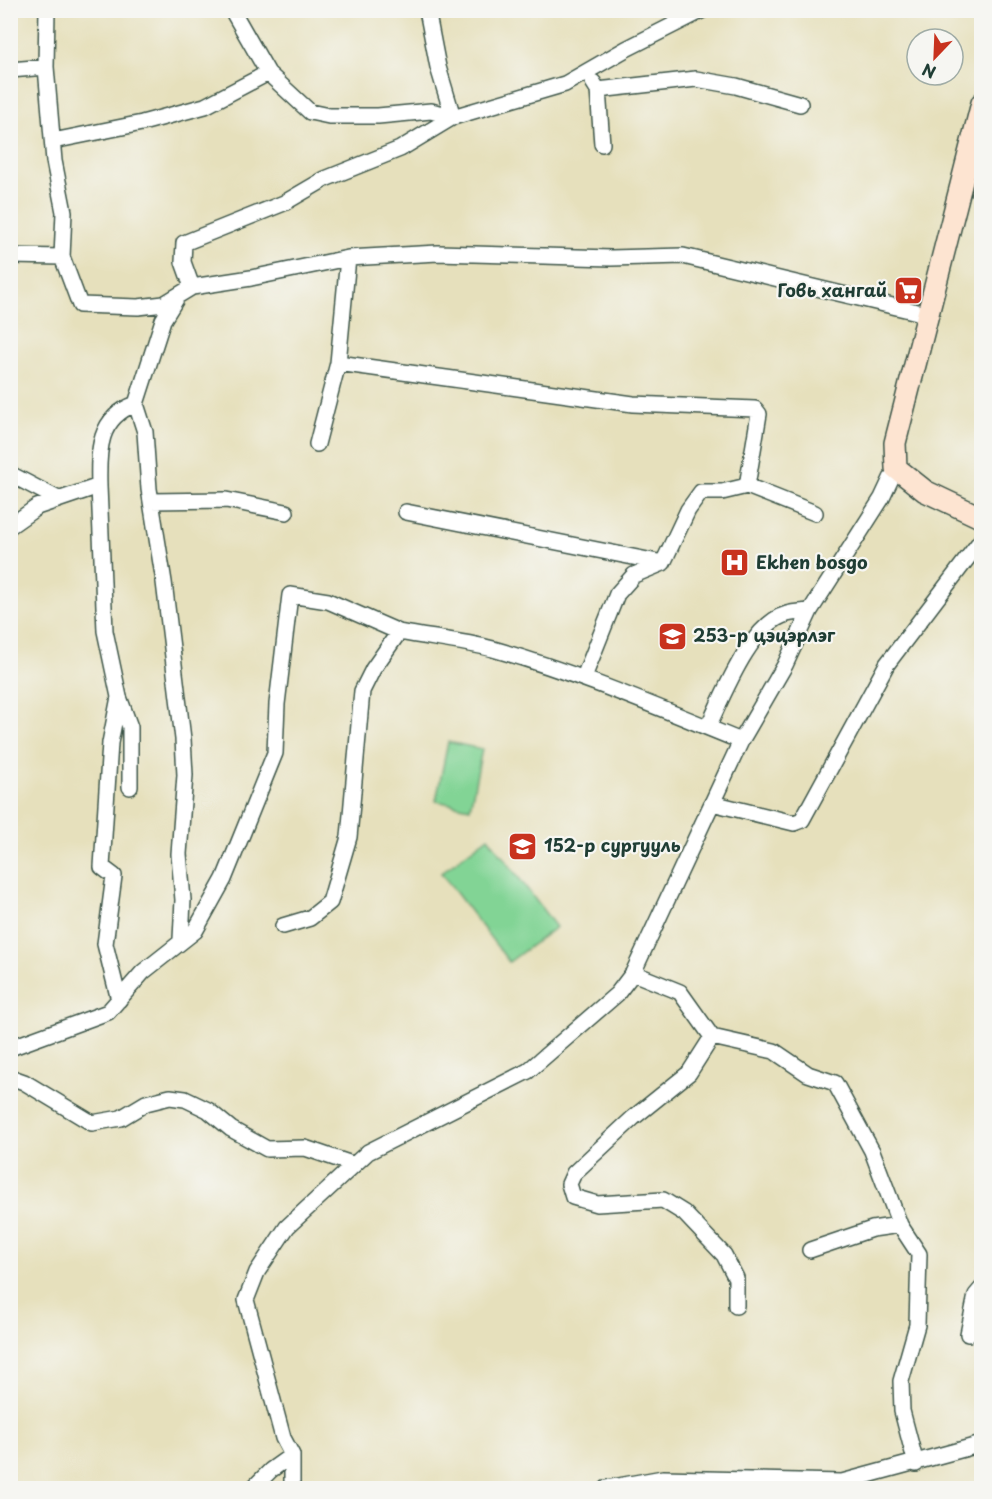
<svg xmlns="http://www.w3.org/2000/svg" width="992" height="1499" font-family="'Playpen Sans',sans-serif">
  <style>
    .green { fill: #82d495; stroke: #508864; stroke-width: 1.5 }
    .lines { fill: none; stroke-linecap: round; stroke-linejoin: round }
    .street-casing { stroke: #3d5548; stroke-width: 18 }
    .secondary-casing { stroke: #3d5548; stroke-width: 24 }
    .street { stroke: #fff; stroke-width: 15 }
    .secondary { stroke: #fde4d1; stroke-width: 21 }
    .labels { text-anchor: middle; stroke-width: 4.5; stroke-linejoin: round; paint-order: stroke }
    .poi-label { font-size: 18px; font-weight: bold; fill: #1f3d34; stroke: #f6f6f2; text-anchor: start }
  </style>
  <rect width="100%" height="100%" fill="#f6f6f2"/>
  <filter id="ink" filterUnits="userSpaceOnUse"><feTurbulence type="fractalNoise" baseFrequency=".0167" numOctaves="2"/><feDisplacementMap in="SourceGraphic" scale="12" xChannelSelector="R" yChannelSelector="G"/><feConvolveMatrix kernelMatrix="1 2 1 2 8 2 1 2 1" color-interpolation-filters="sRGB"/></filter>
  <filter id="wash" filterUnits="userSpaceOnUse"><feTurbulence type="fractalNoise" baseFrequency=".008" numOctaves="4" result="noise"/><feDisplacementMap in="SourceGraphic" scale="24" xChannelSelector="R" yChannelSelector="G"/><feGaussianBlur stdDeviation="1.35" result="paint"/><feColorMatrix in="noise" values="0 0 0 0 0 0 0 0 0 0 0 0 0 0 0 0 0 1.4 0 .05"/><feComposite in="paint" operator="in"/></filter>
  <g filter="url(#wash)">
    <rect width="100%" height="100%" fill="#e6e0bc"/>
    <!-- green -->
    <path class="green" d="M448 742 482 749 470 808 436 801Z
      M488 837 556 927 509 962 441 873Z"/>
  </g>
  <g filter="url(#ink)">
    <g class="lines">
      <defs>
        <path id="street" d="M47 10 46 67 54 161 64 212 62 257 80 305 138 307 164 304 192 287 251 278 348 258 438 253 611 258 683 256 926 314
          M232 10 268 73 310 112 329 116H378L431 111 453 117 565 84 626 49 703 10
          M10 70 46 67
          M593 82 598 90 602 144
          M598 90 696 79 736 86 800 104
          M53 141 142 123 205 106 268 73
          M10 256 62 257
          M348 258 338 363 633 404 755 409 759 414 747 486 722 492H701L688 510 663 563 634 575 617 594 584 677
          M192 287 183 262 184 243 284 203 325 179 400 149 453 117 438 67 427 10
          M136 404 145 432 149 489 164 582 183 739 185 775 179 854 183 900 181 939
          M317 444 338 363
          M10 474 58 499
          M99 486 105 631 119 697 130 727V787
          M747 486 815 513
          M151 501 226 500 286 512
          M406 512 663 563
          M10 526 37 507 99 486C98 451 98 417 136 404L163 320 176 299
          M708 727C723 696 750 624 787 614 794 612 803 612 810 611
          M712 803 794 823 802 820 887 664 982 539
          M283 926 310 918 330 902 349 837 362 691 373 669 399 632C430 638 462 641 493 649 578 673 659 708 741 741
          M633 973 680 992 712 1037 774 1051 808 1074 835 1083 872 1151 900 1225 872 1229 810 1250
          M119 1000 105 944 114 876 102 867 110 743 119 697
          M712 1037 689 1073 633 1118 574 1173 569 1184 573 1197 597 1204 663 1200 684 1213 724 1255 736 1278V1306
          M10 1048 108 1012 143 972 195 931 224 879 275 753 277 704 290 595 328 601 399 632
          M10 1077 24 1082 92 1123 121 1118 146 1103 170 1097 185 1099 208 1110 231 1129 267 1149 305 1148 352 1164
          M900 1225 919 1254 917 1325 901 1381 902 1411 916 1464
          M968 1334 976 1295 982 1288
          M253 1488 271 1470 292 1455
          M292 1488V1455L283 1438 246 1300 257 1272 287 1227 368 1152 528 1071 617 994 633 973 741 741 785 665 810 611 882 498 896 468
          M607 1488 663 1478 842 1482 982 1444"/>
        <path id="secondary" d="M982 103 895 443 896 468 925 491 982 518"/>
      </defs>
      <!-- street casing -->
      <use href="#street" class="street-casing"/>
      <!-- secondary casing -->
      <use href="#secondary" class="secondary-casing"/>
      <!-- street -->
      <use href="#street" class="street"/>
      <!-- secondary -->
      <use href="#secondary" class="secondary"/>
    </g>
  </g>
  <!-- icons -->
  <defs>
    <symbol id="supermarket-square" viewBox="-11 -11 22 22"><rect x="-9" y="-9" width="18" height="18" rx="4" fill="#c8321e" stroke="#f6f6f2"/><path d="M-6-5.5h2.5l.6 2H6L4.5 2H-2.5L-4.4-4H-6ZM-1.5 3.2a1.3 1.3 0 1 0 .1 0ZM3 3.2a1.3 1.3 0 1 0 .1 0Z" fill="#fff"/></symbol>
    <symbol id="hospital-square" viewBox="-11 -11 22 22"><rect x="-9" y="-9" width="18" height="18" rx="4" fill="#c8321e" stroke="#f6f6f2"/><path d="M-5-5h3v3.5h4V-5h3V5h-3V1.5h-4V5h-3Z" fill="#fff"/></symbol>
    <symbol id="school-square" viewBox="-11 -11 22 22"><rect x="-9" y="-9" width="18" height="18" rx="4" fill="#c8321e" stroke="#f6f6f2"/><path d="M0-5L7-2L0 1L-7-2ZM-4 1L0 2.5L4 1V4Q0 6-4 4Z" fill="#fff"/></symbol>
  </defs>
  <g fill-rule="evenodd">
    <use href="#supermarket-square" x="892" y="274" width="33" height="33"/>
    <use href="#hospital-square" x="718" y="546" width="33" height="33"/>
    <use href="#school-square" x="656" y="620" width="33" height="33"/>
    <use href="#school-square" x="506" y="830" width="33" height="33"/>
  </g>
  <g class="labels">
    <!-- poi labels -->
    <g class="poi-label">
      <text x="887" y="297" text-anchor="end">Говь хангай</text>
      <text x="756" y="569">Ekhen bosgo</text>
      <text x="693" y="642">253-р цэцэрлэг</text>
      <text x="544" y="852">152-р сургууль</text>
    </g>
  </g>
  <!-- margin -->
  <rect width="992" height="1499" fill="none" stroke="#f6f6f2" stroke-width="36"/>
  <!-- north arrow -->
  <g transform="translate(935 57) rotate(203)"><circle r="28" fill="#f6f6f2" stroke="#a0aca6" stroke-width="1.5"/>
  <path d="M0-4.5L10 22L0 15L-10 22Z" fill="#c8321e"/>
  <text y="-9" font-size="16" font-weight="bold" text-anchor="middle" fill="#1f3d34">N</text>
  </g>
</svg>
